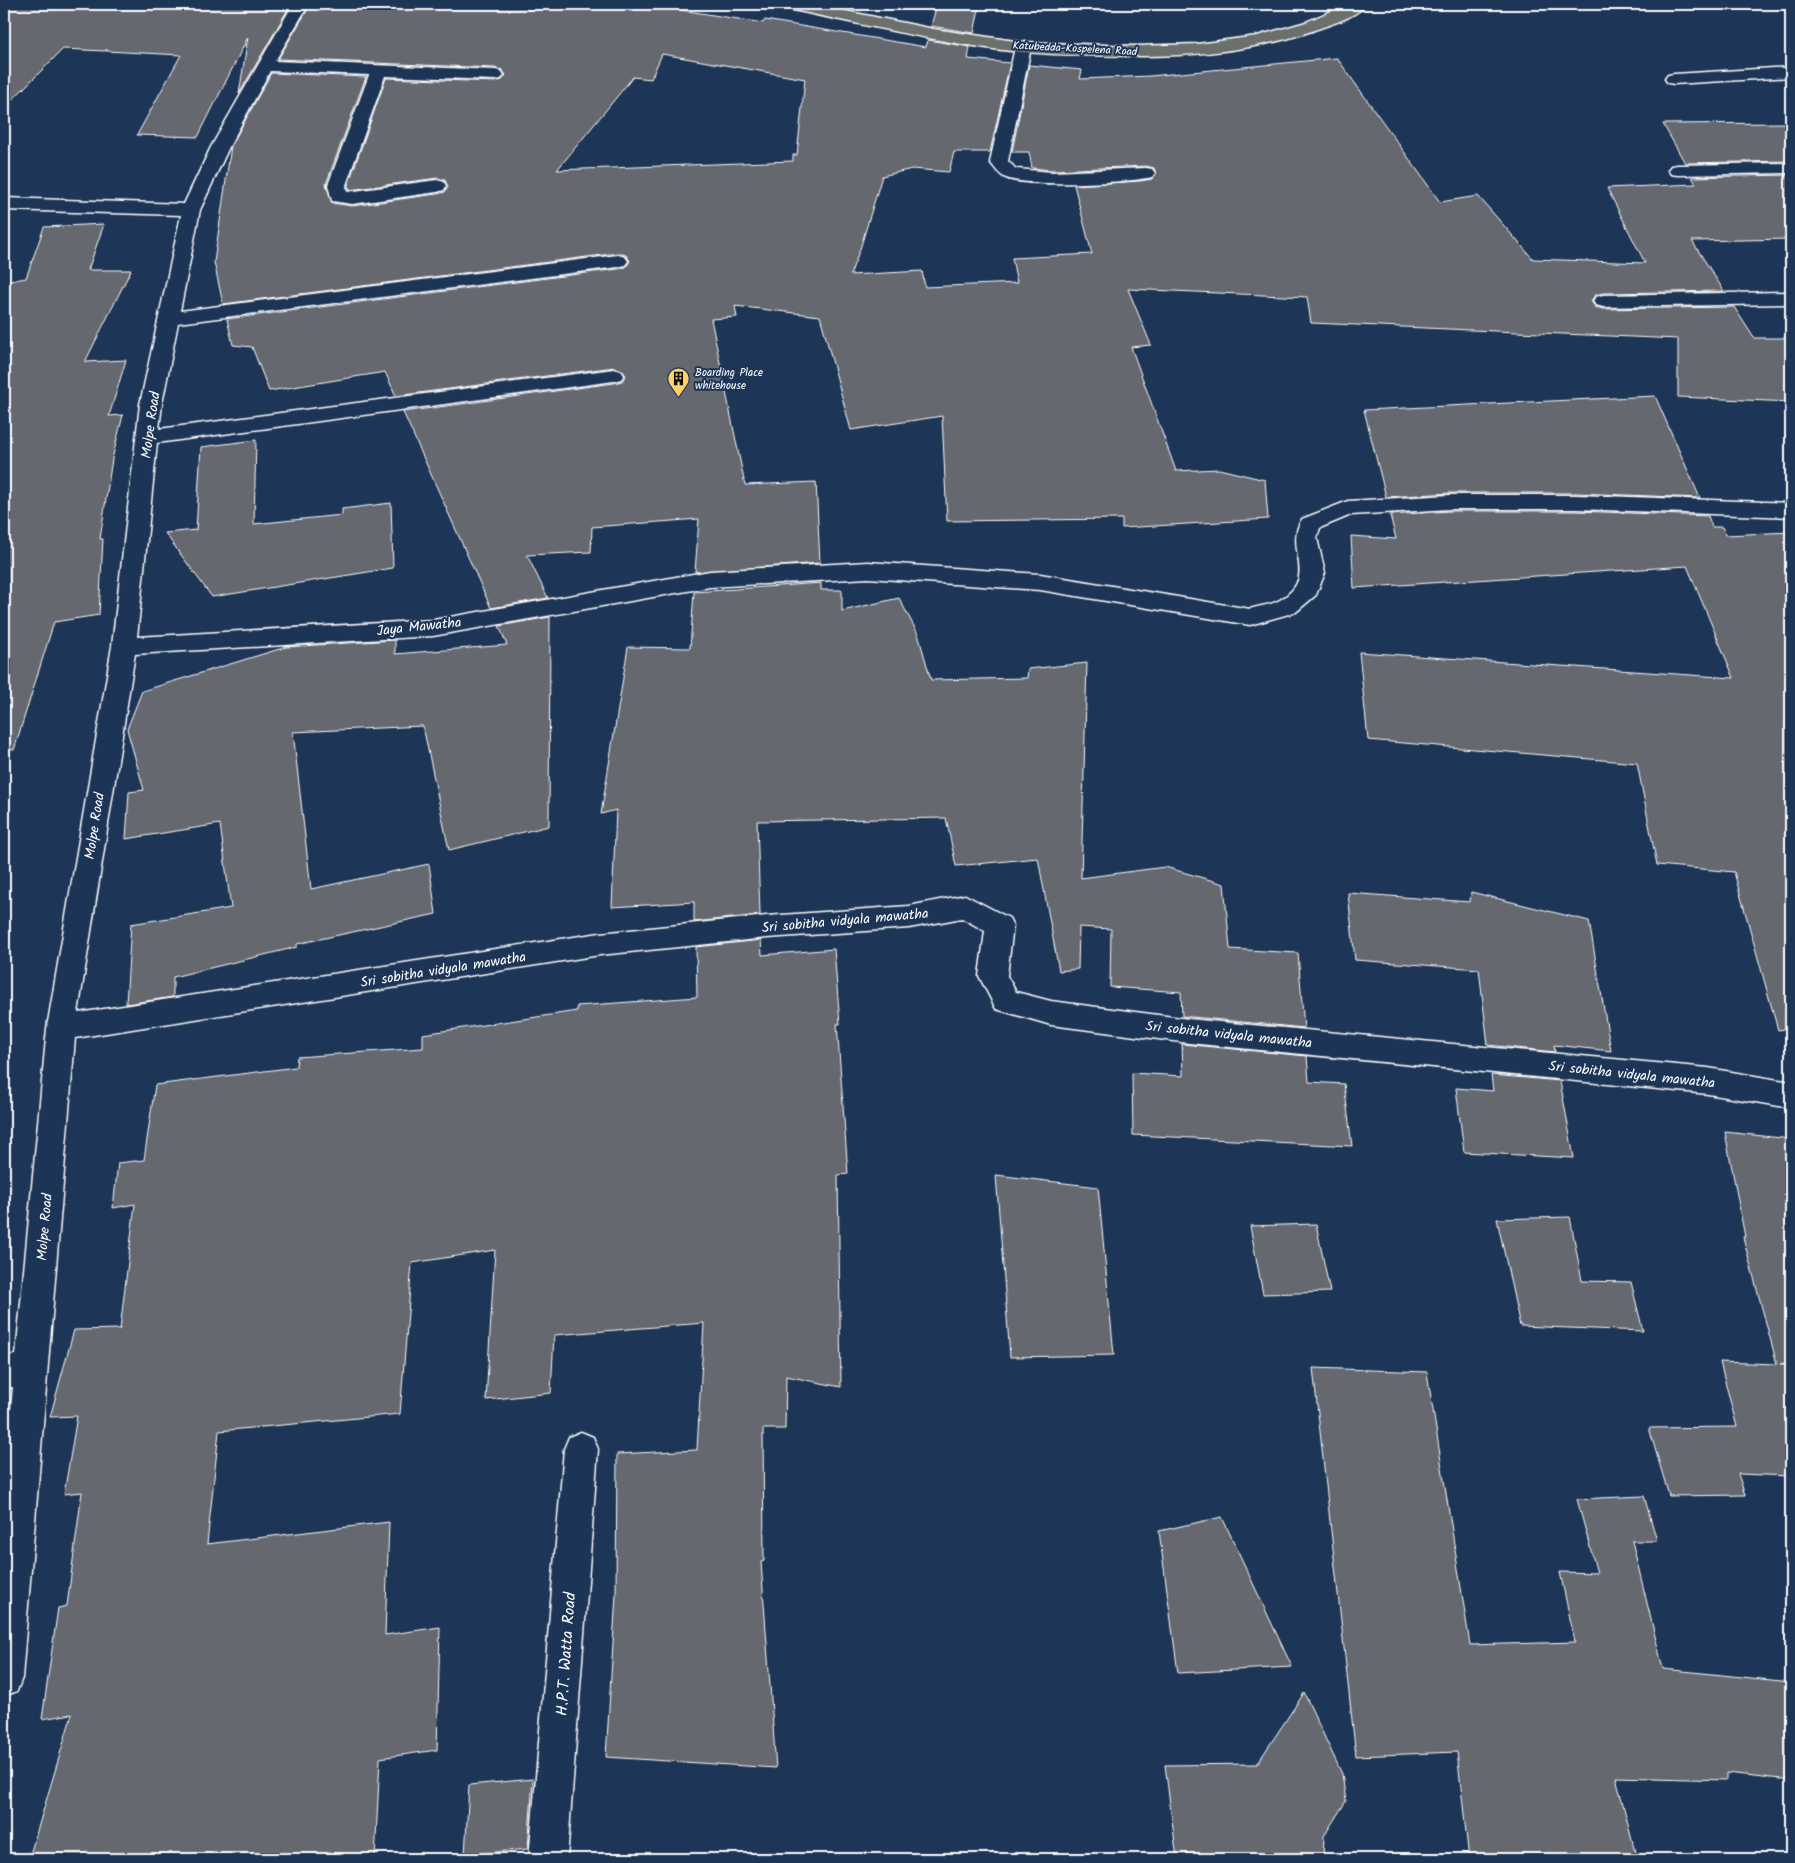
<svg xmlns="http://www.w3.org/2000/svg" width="1795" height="1863" font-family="Kalam,sans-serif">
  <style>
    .building { fill: #65676e; stroke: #fff; fill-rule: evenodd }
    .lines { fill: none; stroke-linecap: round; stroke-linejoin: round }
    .minor-casing { stroke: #fff; stroke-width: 3 }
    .major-casing { stroke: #fff; stroke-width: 3 }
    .minor { fill: #1d3557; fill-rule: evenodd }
    .major { fill: #6c706d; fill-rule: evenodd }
    .labels { text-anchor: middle; stroke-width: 4; stroke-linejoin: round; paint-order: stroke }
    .far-street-label { font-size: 11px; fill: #fff; stroke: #1d3557 }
    .far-poi-label { font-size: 11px; fill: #fff; stroke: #1d3557; text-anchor: start }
    .street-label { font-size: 14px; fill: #fff; stroke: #1d3557 }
    .near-street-label { font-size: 16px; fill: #fff; stroke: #1d3557 }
  </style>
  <rect width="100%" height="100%" fill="#1d3557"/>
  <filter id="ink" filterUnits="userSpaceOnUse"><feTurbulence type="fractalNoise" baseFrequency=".02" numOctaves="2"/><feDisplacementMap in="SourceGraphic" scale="10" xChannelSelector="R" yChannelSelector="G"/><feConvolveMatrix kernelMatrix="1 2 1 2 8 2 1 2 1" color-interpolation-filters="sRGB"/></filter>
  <g filter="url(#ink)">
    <!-- building -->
    <path class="building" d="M4 4H291L239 94 248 37 198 137 137 135 181 55 106 51 107 49 105 51 63 49 4 108Z
      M311 4H644L763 23 765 20 926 47 928 40 970 47 968 59 1010 63 990 152H954L949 172 912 169 882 176 860 249 850 275 922 271 925 287 1017 283 1012 258 1092 254 1074 185 1140 181 1152 179 1156 174 1154 168 1146 166 1053 170 1032 168 1029 152H1012L1029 65 1082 70 1080 79 1150 76 1337 58 1440 202 1478 196 1533 259 1645 263 1607 188 1696 184 1692 177 1791 175V239L1692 241 1724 291 1603 293 1595 295 1591 301 1595 307 1603 309 1734 307 1754 338H1791V402L1678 397V339L1311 323 1307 297 1128 289 1151 345 1131 347 1176 471 1219 469 1265 480 1268 519 1122 528V519L947 521 942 416 851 430 820 316 735 306 737 317 711 319 745 485 816 482 820 563 695 572 699 519 592 527 591 552 527 555 548 598 491 608 403 412 614 383 622 381 626 376 622 370 614 367 396 396 385 372 269 391 252 347 233 345 227 319 618 269 626 267 630 261 626 255 618 253 223 304 214 262 231 146 271 73 366 77 326 184 332 203 352 206 437 194 445 192 448 187 445 180 437 178 349 190 348 185 386 78 495 82 502 80 506 75 502 70 495 68 278 59ZM662 54 805 79 797 155H793V161L557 170 633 77 651 79Z
      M937 4H980L974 33 931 26Z
      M1791 123V161L1685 163 1663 124Z
      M104 224 88 270H131L85 362 126 360 109 416 123 415 112 459 100 539H103L99 615 54 622 14 750 4 749V282L26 278 44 227Z
      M1655 396 1700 498 1576 493H1450L1386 497 1364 410Z
      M256 440 254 524 342 515V509L391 503 393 568 212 597 165 533 196 530 201 447Z
      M1450 511H1576L1708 516 1712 527H1722L1726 535 1791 532V1028L1778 1030 1734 872 1657 865 1637 763 1368 740 1359 652 1734 678 1687 566 1354 588 1351 536 1396 539 1390 515Z
      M821 583V590H842V611L899 598 918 634 931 680 1027 678 1028 669 1087 663 1081 878 1165 867 1224 884 1230 949 1298 953 1304 1028 1182 1016 1181 992 1110 987 1111 929 1079 927 1078 969 1059 971 1038 858 956 866 946 818 757 821 760 915 694 922V902L612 907 616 810 601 814 628 647 690 648 694 592Z
      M550 617 549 826 449 850 423 726 293 732 311 889 429 864 436 914 297 944V947L173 977V997L126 1004 131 924 231 908 220 824 126 839 129 792 144 790 127 729 142 691 286 647 395 640V654L507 645 499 626Z
      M1471 892 1589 921 1611 1051 1554 1045 1555 1052 1488 1045 1479 969 1355 960 1348 893 1470 902Z
      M761 940 762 955 834 949 840 1024H837L848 1174 838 1175 841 1387 786 1376 785 1429H763L764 1561 761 1562 776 1768 606 1757 616 1594 617 1454 697 1450 704 1323 554 1335 551 1393 486 1400 495 1250 412 1263 400 1414 219 1431 207 1544 389 1522 385 1635 440 1627 437 1750 380 1758 375 1859 29 1858 72 1714 42 1719 58 1608 67 1606 82 1492 64 1494 77 1416 50 1417 74 1330 120 1329 135 1204 113 1208 118 1163 144 1160 155 1085 296 1067 297 1057 423 1048V1034L577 1011V1006L697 997 696 947Z
      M1182 1044 1307 1056 1309 1082 1344 1084 1352 1146 1133 1135 1132 1073 1183 1076Z
      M1491 1075 1560 1081 1574 1158 1464 1152 1456 1088 1493 1091Z
      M1725 1132 1791 1139V1362L1780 1364H1791V1476L1738 1474 1745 1495 1669 1496 1649 1428 1737 1427 1720 1362 1777 1364 1743 1237H1745Z
      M996 1175 1098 1187 1114 1355 1010 1357Z
      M1570 1217 1582 1281 1631 1282 1643 1331 1520 1326 1497 1219Z
      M1316 1224 1330 1292 1263 1294 1250 1226Z
      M1313 1368 1427 1372 1470 1645 1575 1642 1560 1572 1597 1573 1577 1499 1644 1496 1657 1541H1632L1663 1669 1791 1682V1780L1726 1773V1780L1616 1777 1637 1859H1469L1457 1752 1356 1756Z
      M1222 1517 1292 1667 1178 1673 1159 1531Z
      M1304 1693 1342 1774 1346 1801 1324 1836 1323 1859H1177L1165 1765 1257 1764Z
      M533 1779 528 1849 465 1855 469 1785Z"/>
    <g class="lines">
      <defs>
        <path id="minor" d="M293 4H309L275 61 495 70 501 71 504 75 501 79 495 80 385 76 346 185 347 192 437 180 444 182 446 186 444 190 437 192 352 204 332 201 328 185 369 75 270 71 229 147 200 210 180 311 618 255 625 257 628 261 625 265 618 267 178 323 162 404 159 429 614 369 621 371 624 375 621 379 614 381 157 443 137 637 433 620 710 571 868 562 1040 574 1250 609C1259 606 1272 605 1280 600 1320 576 1283 549 1302 519L1348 501 1450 495H1576L1791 503V517L1576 509H1450L1351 515 1320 528 1317 538 1325 573 1316 595 1296 612 1250 625 1040 590 868 578 710 587 433 636 135 654 78 1013 600 933 767 916 909 906 965 895 1009 918 1013 926 1007 976 1016 992 1051 1001 1189 1019 1708 1068 1791 1082V1108L1708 1094 1189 1043 1051 1025 996 1009 979 976 985 931 962 918 909 928 767 938 600 955 75 1038 22 1678 17 1691 4 1696V1486L13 1387 4 1388V1356L16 1355 47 1028 112 646 140 404 181 215 4 210V198L184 204 211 147Z
          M1023 42 1029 43 1031 47 1008 161 1016 169 1053 172 1146 168 1152 169 1155 173 1152 177C1129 183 1027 187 1006 178 1000 176 994 167 990 162L1015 47 1017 43Z
          M1791 67V77L1674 84 1668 83 1665 79 1668 75 1674 74Z
          M1791 163V173L1677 175 1671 174 1668 170 1671 166 1677 165Z
          M1791 292V304L1603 307 1596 305 1593 301 1596 297 1603 295Z
          M581 1432 593 1437 598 1449 567 1859H529L564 1449 569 1437Z"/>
        <path id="major" d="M780 4H811L934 29 1022 42 1136 46 1197 44 1257 36 1306 22 1347 4H1366C1356 18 1328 25 1312 31 1257 50 1199 56 1141 56 1091 56 1042 55 993 49 924 39 856 23 788 9Z"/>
      </defs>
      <!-- minor casing -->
      <use href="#minor" class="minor-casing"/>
      <!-- major casing -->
      <use href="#major" class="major-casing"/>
      <!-- minor -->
      <use href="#minor" class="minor"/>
      <!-- major -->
      <use href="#major" class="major"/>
    </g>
  </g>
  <!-- icons -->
  <defs>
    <symbol id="building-pin" viewBox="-11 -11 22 30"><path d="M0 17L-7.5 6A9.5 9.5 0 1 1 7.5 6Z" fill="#ffd166" stroke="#1d3557"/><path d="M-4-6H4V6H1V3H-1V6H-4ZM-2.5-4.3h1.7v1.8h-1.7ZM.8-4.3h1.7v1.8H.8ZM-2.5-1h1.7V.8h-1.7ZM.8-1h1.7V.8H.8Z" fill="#111"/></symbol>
  </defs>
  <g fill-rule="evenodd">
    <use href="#building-pin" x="666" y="366" width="25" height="34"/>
  </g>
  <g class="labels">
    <!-- far-street labels -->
    <g class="far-street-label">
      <text transform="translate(1075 48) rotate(3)" y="4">Katubedda-Kospelena Road</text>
    </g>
    <!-- far-poi labels -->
    <g class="far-poi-label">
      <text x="695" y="376">Boarding Place<tspan x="695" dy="13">whitehouse</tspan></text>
    </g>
    <!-- street labels -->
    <g class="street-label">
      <text transform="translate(150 425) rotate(-82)" y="5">Molpe Road</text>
      <text transform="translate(419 626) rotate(-6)" y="5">Jaya Mawatha</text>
      <text transform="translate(94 826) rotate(-81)" y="5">Molpe Road</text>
      <text transform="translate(845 920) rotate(-5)" y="5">Sri sobitha vidyala mawatha</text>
      <text transform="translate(443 969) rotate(-9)" y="5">Sri sobitha vidyala mawatha</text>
      <text transform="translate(1229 1034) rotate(6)" y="5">Sri sobitha vidyala mawatha</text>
      <text transform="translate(1632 1074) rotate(6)" y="5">Sri sobitha vidyala mawatha</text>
      <text transform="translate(44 1227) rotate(-85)" y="5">Molpe Road</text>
    </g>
    <!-- near-street labels -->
    <g class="near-street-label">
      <text transform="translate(565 1654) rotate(-86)" y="6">H.P.T. Watta Road</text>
    </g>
  </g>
  <!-- margin -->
  <rect width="1795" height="1863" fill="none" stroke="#1d3557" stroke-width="20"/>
  <rect x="10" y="10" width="1775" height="1843" fill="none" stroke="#fff" stroke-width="2" filter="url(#ink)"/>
</svg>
